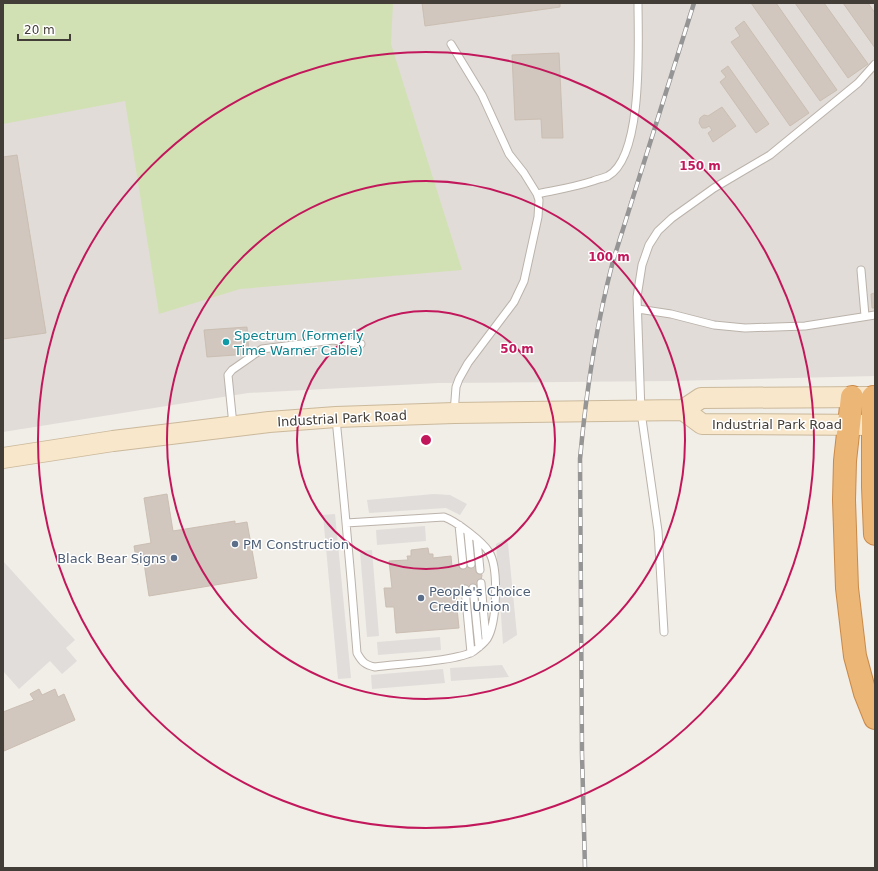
<svg xmlns="http://www.w3.org/2000/svg" width="878" height="871" font-family="'DejaVu Sans',sans-serif">
  <style>
    .industrial { fill: #e1dcd8 }
    .green { fill: #d2e1b4 }
    .parking { fill: #e0dddb }
    .building { fill: #d1c7be; stroke: #cbbeb2 }
    .lines { fill: none; stroke-linecap: round; stroke-linejoin: round }
    .lane-casing { stroke: #bbb3ab; stroke-width: 9 }
    .secondary-casing { stroke: #cbb99c; stroke-width: 22 }
    .highway-casing { stroke: #ca8a48; stroke-width: 24 }
    .lane { stroke: #fff; stroke-width: 7 }
    .secondary { stroke: #f8e7ca; stroke-width: 20 }
    .highway { stroke: #ecb677; stroke-width: 22 }
    .rail-casing { stroke: #959595; stroke-width: 4.5 }
    .rail { stroke: #fff; stroke-width: 3; stroke-dasharray: 9; stroke-linecap: butt }
    .ring { fill: none; stroke: #c2185b; stroke-width: 2 }
    .culture-dot { fill: #0f9aa8; stroke: #fff; stroke-width: 1.5 }
    .service-dot { fill: #5c6f8a; stroke: #fff; stroke-width: 1.5 }
    .labels { text-anchor: middle; stroke-width: 3; stroke-linejoin: round; paint-order: stroke }
    .culture-label { font-size: 13px; fill: #0d838f; stroke: #fff; text-anchor: start }
    .street-label { font-size: 13px; fill: #433d37; stroke: #fff }
    .service-label { font-size: 13px; fill: #4e5e75; stroke: #fff; text-anchor: start }
    .centre { fill: #c2185b; stroke: #fff; stroke-width: 2 }
    .ring-label { font-size: 12px; text-anchor: middle; font-weight: bold; fill: #c2185b; stroke: #fff; stroke-width: 3; stroke-linejoin: round; paint-order: stroke }
  </style>
  <rect width="100%" height="100%" fill="#f1ede7"/>
  <!-- industrial -->
  <path class="industrial" d="M3 3H875V376L672 381 438 383 248 393 3 432Z"/>
  <!-- green -->
  <path class="green" d="M3 3H393L391 44 462 270 240 289 159 314 125 101 3 124Z"/>
  <!-- parking -->
  <path class="parking" d="M434 494 450 495 467 504 460 515 446 508 369 513 367 500Z
    M335 514 351 678 338 679 323 515Z
    M425 526 426 541 377 545 376 530Z
    M506 539 508 544 517 635 503 644 496 544Z
    M372 550 379 636 367 637 360 551Z
    M3 561 75 640 66 648 77 661 62 674 50 661 19 689 3 671Z
    M440 637 441 650 378 655 377 642Z
    M502 665 509 677 451 681 450 668Z
    M443 669 445 683 372 689 371 675Z"/>
  <!-- building -->
  <path class="building" d="M422 3H560V7L425 26Z
    M751 3H776L837 90 820 101Z
    M795 3H824L868 64 848 78Z
    M843 3H868L875 13V48Z
    M744 21 809 113 790 126 731 42 740 36 735 28Z
    M559 53 563 138H542L541 119 515 120 512 55Z
    M728 66 769 124 756 133 720 82 726 77 721 71Z
    M722 107 736 126 713 142 708 133 712 130 709 126 706 128H702L699 123 700 118 704 115 708 116Z
    M17 155 46 333 3 339V157Z
    M875 293V308H872L871 294Z
    M247 327 249 354 207 357 204 330Z
    M167 494 173 531 235 521V524L247 522 257 578 149 596 144 563 137 564 134 546 151 543 144 498Z
    M428 548 429 554H433V558L451 556 452 567 467 564H476L482 575 480 586 469 590 455 589 459 628 396 633 394 607H386L384 588H392L389 561 408 560 407 556H411V550Z
    M39 689 42 695 55 689 58 697 64 694 75 720 4 751 3 712 34 700 30 694Z"/>
  <g class="lines">
    <defs>
      <path id="lane" d="M451 44 482 95 509 154 524 173 537 194 539 200 538 217 524 281 514 302 468 363 459 379 456 387 454 413
        M537 194C556 190 575 187 593 181 598 179 604 178 608 176 644 156 638 41 638 3
        M861 270 865 316
        M638 309 671 314 714 325 745 328 805 326 875 315
        M336 419C344 497 351 575 357 653 362 662 365 665 375 667 396 664 459 661 474 651 478 648 484 643 487 639 497 623 499 568 489 552 483 542 456 521 444 517L346 523
        M233 425 228 375 232 370 262 349 333 340 361 344
        M459 525 463 565
        M468 533 471 564
        M477 540 480 570
        M481 583 486 639
        M473 588 479 647
        M465 589 471 653
        M664 632 658 531 641 412 637 297 642 265 649 245 658 231 672 218 714 188 770 155 858 83 875 64"/>
      <path id="secondary" d="M683 410 702 424 875 425
        M3 458 113 441 269 422 336 417 454 413 683 410 701 398 867 397"/>
      <path id="highway" d="M852 397 845 461 844 500 847 588 855 656 865 693 875 718
        M873 397V487L875 534"/>
    </defs>
    <!-- lane casing -->
    <use href="#lane" class="lane-casing"/>
    <!-- secondary casing -->
    <use href="#secondary" class="secondary-casing"/>
    <!-- highway casing -->
    <use href="#highway" class="highway-casing"/>
    <!-- lane -->
    <use href="#lane" class="lane"/>
    <!-- secondary -->
    <use href="#secondary" class="secondary"/>
    <!-- highway -->
    <use href="#highway" class="highway"/>
    <defs>
      <path id="rail" d="M585 868 582 754 580 459C586 392 596 326 613 261L694 3"/>
    </defs>
    <!-- rail casing -->
    <use href="#rail" class="rail-casing"/>
    <!-- rail -->
    <use href="#rail" class="rail"/>
  </g>
  <!-- distance rings -->
  <g class="ring">
    <circle cx="426" cy="440" r="129"/>
    <circle cx="426" cy="440" r="259"/>
    <circle cx="426" cy="440" r="388"/>
  </g>
  <!-- markers -->
  <circle class="culture-dot" cx="226" cy="342" r="4"/>
  <g class="service-dot">
    <circle cx="235" cy="544" r="4"/>
    <circle cx="174" cy="558" r="4"/>
    <circle cx="421" cy="598" r="4"/>
  </g>
  <g class="labels">
    <!-- culture labels -->
    <g class="culture-label">
      <text x="234" y="340">Spectrum (Formerly<tspan x="234" dy="15">Time Warner Cable)</tspan></text>
    </g>
    <!-- street labels -->
    <g class="street-label">
      <text transform="translate(342 418) rotate(-3)" y="5">Industrial Park Road</text>
      <text x="777" y="429">Industrial Park Road</text>
    </g>
    <!-- service labels -->
    <g class="service-label">
      <text x="243" y="549">PM Construction</text>
      <text x="166" y="563" text-anchor="end">Black Bear Signs</text>
      <text x="429" y="596">People's Choice<tspan x="429" dy="15">Credit Union</tspan></text>
    </g>
  </g>
  <circle cx="426" cy="440" r="6" class="centre"/>
  <g class="ring-label">
    <text x="700" y="170">150 m</text>
    <text x="609" y="261">100 m</text>
    <text x="517" y="353">50 m</text>
  </g>
  <!-- border -->
  <rect width="878" height="871" fill="none" stroke="#433d37" stroke-width="8"/>
  <!-- scale -->
  <path d="M18 34v6h52v-6" fill="none" stroke="#433d37" stroke-width="2"/>
  <text x="24" y="34" font-size="12" fill="#433d37" stroke="#ffffff" stroke-width="3" paint-order="stroke">20 m</text>
</svg>
